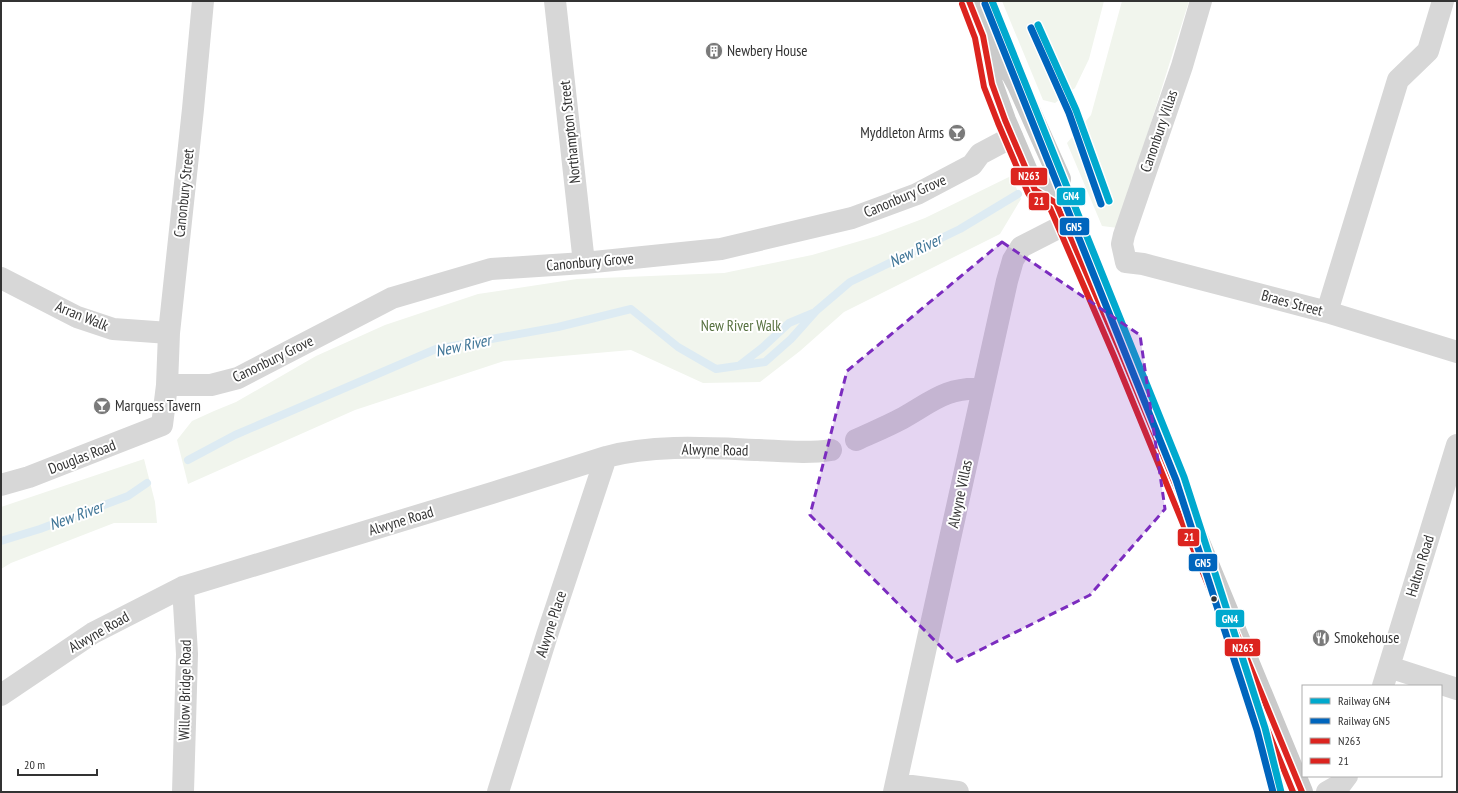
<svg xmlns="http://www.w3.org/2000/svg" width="1458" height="793" font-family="'PT Sans Narrow',sans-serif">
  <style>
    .green { fill: #f1f5ed }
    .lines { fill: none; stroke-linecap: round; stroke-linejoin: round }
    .stream { stroke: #ddebf3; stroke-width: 8 }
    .minor { stroke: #d7d7d7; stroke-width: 22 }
    .major { stroke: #cacaca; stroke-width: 22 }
    .bus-1-casing { stroke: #fff; stroke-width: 9 }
    .bus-2-casing { stroke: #fff; stroke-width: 9 }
    .bus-1 { stroke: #dc241f; stroke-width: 6 }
    .bus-2 { stroke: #dc241f; stroke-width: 6 }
    .rail-1-casing { stroke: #fff; stroke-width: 10 }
    .rail-2-casing { stroke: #fff; stroke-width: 10 }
    .rail-1 { stroke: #00a9ce; stroke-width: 7 }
    .rail-2 { stroke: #0065bd; stroke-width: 7 }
    .marked { fill: #7b2cbf; fill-opacity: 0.2; stroke: #7b2cbf; stroke-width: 3; stroke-dasharray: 8 5; stroke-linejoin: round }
    .bus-dot { fill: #333; stroke: #fff; stroke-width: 1.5 }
    .labels { text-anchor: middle; stroke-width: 4; stroke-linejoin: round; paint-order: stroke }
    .poi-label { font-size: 15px; fill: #333; stroke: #fff; text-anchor: start }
    .street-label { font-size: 15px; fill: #333; stroke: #fff }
    .park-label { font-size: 15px; fill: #56703f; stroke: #fff }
    .water-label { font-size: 16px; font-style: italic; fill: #3f7597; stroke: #fff }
    .line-badge { stroke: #fff; stroke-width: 1.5 }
    .badge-label { font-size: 11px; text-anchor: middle; font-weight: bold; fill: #fff }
  </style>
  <rect width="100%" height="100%" fill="#fff"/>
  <!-- green -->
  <path class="green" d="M1002 1H1104L1089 59 1075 88 1055 103 1043 100Z
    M1122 1H1189L1118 228 1102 226 1067 143 1091 115Z
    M1011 176 1021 199 1000 234 844 312 800 351 760 382 703 383 631 350 504 361 355 410 188 484 177 440 192 421 214 411 236 402 316 356 385 325 478 294 577 279 724 273 812 255 877 236 925 218Z
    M144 459 155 502 157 523H114L11 563 1 569V507Z"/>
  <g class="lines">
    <!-- stream -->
    <path class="stream" d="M740 365 762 348 789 323 813 313
      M188 460 235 435 436 349 558 327 631 309 678 347 716 369 765 362 791 339 816 311 850 282 960 229 1018 194
      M1 541 40 529 128 496 147 483"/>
    <!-- minor -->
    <path class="minor" d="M555 1 584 263
      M1201 1 1182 66 1124 235 1122 244 1126 262 1143 264 1327 312 1457 352
      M1 278 77 317 113 329 169 333
      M1327 312 1398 80 1428 51 1443 1
      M167 385H211L238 378 392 298 491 269 584 263 721 249 852 218 917 194 972 165 980 154 1012 137
      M856 440C871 433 886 427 901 419 930 403 947 386 983 389
      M1 485 29 477 162 425 167 385 169 333 193 109 203 1
      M1389 667 1457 689
      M1383 686 1457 445
      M1 695 93 633 183 587 492 493 606 457C654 444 709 448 758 450 782 451 807 454 831 450
      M896 784 958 792
      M183 792 187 654 183 587
      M498 792 547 635 606 457
      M894 792 983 389 1007 281 1013 260 1021 247 1066 224
      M1327 792 1341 784 1347 776"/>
    <!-- major -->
    <path class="major" d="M969 1 983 36 992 84 1005 120 1035 190 1056 203
      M983 36 1012 74 1018 85 1060 179 1056 203 1121 353 1302 792"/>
    <defs>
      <path id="bus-1" d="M969 1 983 36 992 84 1005 120 1035 190 1056 203 1121 353 1302 792"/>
      <path id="bus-2" d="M962 4 975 38 984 87 998 123 1028 193 1030 196 1050 208 1114 356 1293 792"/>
    </defs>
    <!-- bus-1 casing -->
    <use href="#bus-1" class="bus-1-casing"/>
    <!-- bus-2 casing -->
    <use href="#bus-2" class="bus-2-casing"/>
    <!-- bus-1 -->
    <use href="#bus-1" class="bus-1"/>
    <!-- bus-2 -->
    <use href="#bus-2" class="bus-2"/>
    <defs>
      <path id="rail-1" d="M992 1 1184 477 1265 728 1281 792
        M1038 25 1076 110 1109 201"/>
      <path id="rail-2" d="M985 4 1176 480 1257 730 1273 792
        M1031 28 1069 113 1101 204"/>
    </defs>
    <!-- rail-1 casing -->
    <use href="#rail-1" class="rail-1-casing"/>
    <!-- rail-2 casing -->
    <use href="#rail-2" class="rail-2-casing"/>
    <!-- rail-1 -->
    <use href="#rail-1" class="rail-1"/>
    <!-- rail-2 -->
    <use href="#rail-2" class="rail-2"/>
  </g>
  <!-- marked area -->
  <path class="marked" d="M1002 242 1140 335 1165 509 1090 595 956 662 810 515 847 371Z"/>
  <!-- icons -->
  <defs>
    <symbol id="building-disc" viewBox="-11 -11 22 22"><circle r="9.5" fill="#7a7a7a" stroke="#fff"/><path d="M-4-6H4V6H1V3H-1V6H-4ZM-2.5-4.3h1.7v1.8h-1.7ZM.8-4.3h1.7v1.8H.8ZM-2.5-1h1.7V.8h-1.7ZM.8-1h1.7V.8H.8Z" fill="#fff"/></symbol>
    <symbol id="bar-disc" viewBox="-11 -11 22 22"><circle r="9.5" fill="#7a7a7a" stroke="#fff"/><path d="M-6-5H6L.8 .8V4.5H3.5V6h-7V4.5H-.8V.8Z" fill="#fff"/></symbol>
    <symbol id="restaurant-disc" viewBox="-11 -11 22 22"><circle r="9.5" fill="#7a7a7a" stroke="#fff"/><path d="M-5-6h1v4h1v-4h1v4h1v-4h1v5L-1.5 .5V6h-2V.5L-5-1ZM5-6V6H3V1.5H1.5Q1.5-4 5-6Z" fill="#fff"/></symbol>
  </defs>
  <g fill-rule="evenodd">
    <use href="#building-disc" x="704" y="41" width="20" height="20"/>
    <use href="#bar-disc" x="947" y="123" width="20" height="20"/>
    <use href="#bar-disc" x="92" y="396" width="20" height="20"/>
    <use href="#restaurant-disc" x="1311" y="628" width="20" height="20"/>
  </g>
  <!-- markers -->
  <circle class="bus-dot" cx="1214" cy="599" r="3.5"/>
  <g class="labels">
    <!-- poi labels -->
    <g class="poi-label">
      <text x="727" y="56">Newbery House</text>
      <text x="944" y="138" text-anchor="end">Myddleton Arms</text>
      <text x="115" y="411">Marquess Tavern</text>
      <text x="1334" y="643">Smokehouse</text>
    </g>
    <!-- street labels -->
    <g class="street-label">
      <text transform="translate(1159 131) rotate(-71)" y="5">Canonbury Villas</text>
      <text transform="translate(570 132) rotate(-96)" y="5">Northampton Street</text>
      <text transform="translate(184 193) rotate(-84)" y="5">Canonbury Street</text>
      <text transform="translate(905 196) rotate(-23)" y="5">Canonbury Grove</text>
      <text transform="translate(590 262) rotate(-5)" y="5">Canonbury Grove</text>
      <text transform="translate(1292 303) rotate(15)" y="5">Braes Street</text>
      <text transform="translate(82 316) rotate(22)" y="5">Arran Walk</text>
      <text transform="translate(273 359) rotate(-26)" y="5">Canonbury Grove</text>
      <text transform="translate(715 450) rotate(1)" y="5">Alwyne Road</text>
      <text transform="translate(82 457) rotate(-21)" y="5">Douglas Road</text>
      <text transform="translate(960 494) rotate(-78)" y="5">Alwyne Villas</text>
      <text transform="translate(401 521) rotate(-17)" y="5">Alwyne Road</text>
      <text transform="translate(1420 566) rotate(-73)" y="5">Halton Road</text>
      <text transform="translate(551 624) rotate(-72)" y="5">Alwyne Place</text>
      <text transform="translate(99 632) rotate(-30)" y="5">Alwyne Road</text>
      <text transform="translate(185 690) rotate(-89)" y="5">Willow Bridge Road</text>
    </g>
    <!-- park labels -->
    <g class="park-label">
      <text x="741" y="331">New River Walk</text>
    </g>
    <!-- water labels -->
    <g class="water-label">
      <text transform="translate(915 250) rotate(-26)" y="6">New River</text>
      <text transform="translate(463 345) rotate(-12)" y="6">New River</text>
      <text transform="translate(76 515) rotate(-20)" y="6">New River</text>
    </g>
  </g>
  <g class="line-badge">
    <rect x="1010" y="167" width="38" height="19" rx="4" fill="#dc241f"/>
    <rect x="1056" y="187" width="30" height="19" rx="4" fill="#00a9ce"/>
    <rect x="1028" y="192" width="22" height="19" rx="4" fill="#dc241f"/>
    <rect x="1059" y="217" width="31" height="19" rx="4" fill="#0065bd"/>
    <rect x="1177" y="528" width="23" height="19" rx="4" fill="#dc241f"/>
    <rect x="1188" y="553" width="30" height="19" rx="4" fill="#0065bd"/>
    <rect x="1215" y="609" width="30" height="19" rx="4" fill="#00a9ce"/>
    <rect x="1224" y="638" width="37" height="19" rx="4" fill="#dc241f"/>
  </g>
  <g class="badge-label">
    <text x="1029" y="180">N263</text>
    <text x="1071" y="200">GN4</text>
    <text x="1039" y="205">21</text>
    <text x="1074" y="231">GN5</text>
    <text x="1189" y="541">21</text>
    <text x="1203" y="567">GN5</text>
    <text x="1230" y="623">GN4</text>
    <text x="1243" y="652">N263</text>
  </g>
  <!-- border -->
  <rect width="1458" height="793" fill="none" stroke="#333333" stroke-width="4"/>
  <!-- legend -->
  <rect x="1302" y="685" width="140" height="92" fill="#ffffff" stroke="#adadad"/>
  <rect x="1310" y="698" width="20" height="6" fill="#00a9ce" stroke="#adadad"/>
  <text x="1338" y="705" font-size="12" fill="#333333">Railway GN4</text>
  <rect x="1310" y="718" width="20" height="6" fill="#0065bd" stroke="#adadad"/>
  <text x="1338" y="725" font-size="12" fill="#333333">Railway GN5</text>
  <rect x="1310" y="738" width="20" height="6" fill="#dc241f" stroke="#adadad"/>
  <text x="1338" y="745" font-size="12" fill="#333333">N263</text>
  <rect x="1310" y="758" width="20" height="6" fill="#dc241f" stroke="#adadad"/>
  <text x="1338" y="765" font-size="12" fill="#333333">21</text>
  <!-- scale -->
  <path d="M18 769v6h79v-6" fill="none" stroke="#333333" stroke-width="2"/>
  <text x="24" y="769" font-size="12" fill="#333333" stroke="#ffffff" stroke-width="3" paint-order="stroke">20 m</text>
</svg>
